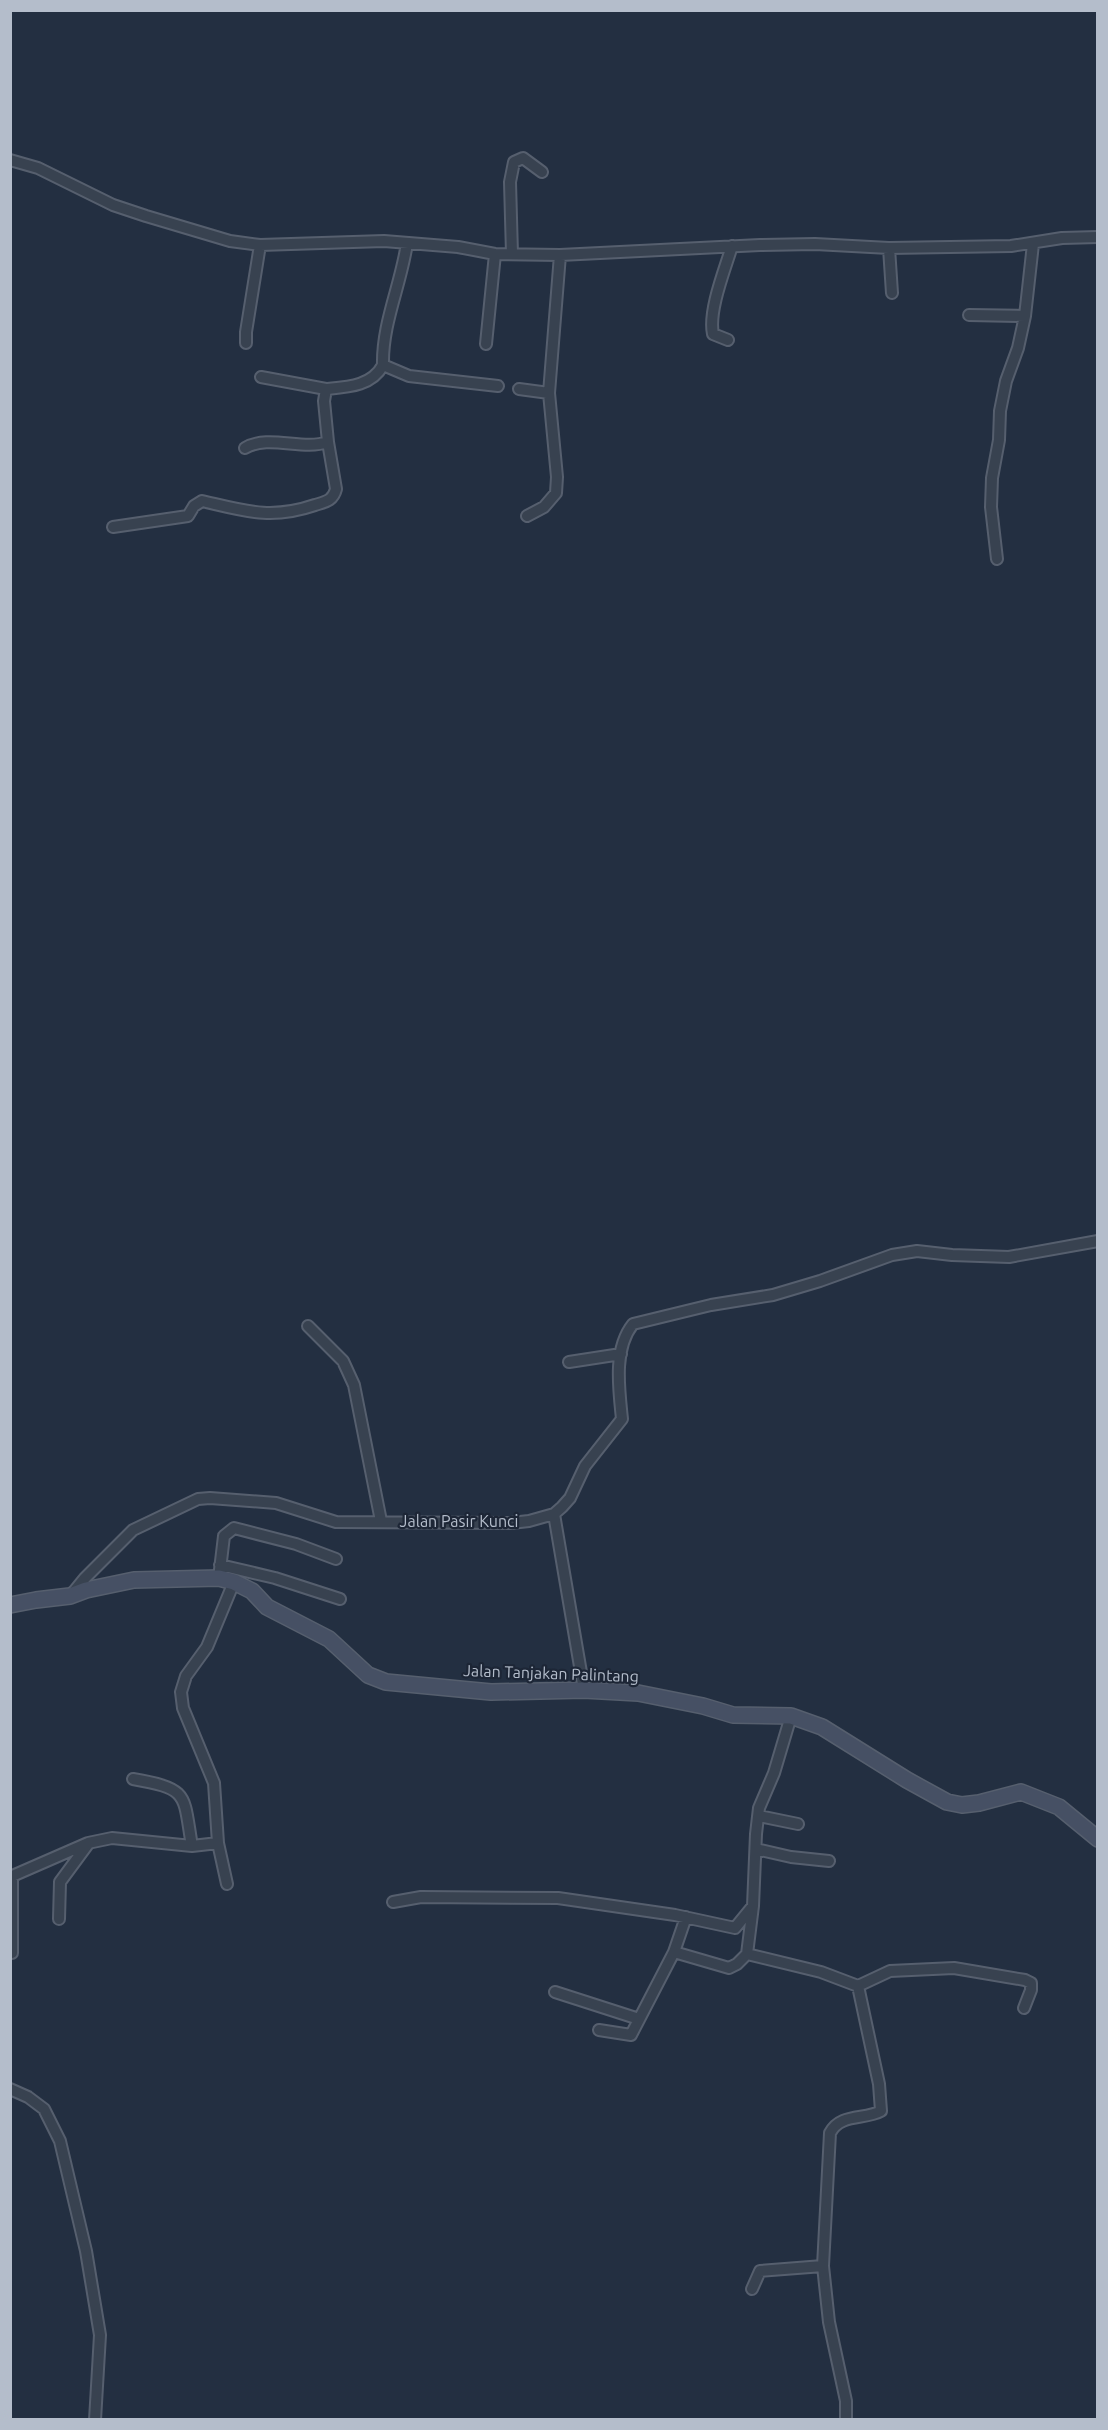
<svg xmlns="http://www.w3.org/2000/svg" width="1108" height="2430" font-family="Ubuntu,sans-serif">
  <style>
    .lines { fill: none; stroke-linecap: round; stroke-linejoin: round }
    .street-casing { stroke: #565f6e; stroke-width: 14 }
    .secondary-casing { stroke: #565f6e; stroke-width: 18 }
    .street { stroke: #384250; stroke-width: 10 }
    .secondary { stroke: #465064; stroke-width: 15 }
    .labels { text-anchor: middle; stroke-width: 4.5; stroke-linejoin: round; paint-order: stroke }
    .street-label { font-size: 16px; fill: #b4bdcb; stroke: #1d2636 }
  </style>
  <rect width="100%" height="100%" fill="#232f41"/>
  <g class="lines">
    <defs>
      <path id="street" d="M10 160 38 168 113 205 146 216 230 241 260 245 384 241 458 247 495 254 560 255 760 245 815 244 889 248 1011 246 1062 238 1098 237
        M407 243C401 285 382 323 383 365L409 376 498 386
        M889 248 892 293
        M512 254 510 182 514 162 523 158 542 172
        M969 315 1025 316
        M728 340 713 334C708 311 725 269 732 246
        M246 343V332L260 245
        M486 344 495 254
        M261 377 326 389
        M519 389 549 393
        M245 448C269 434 302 451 328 442L324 401 326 389C348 387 372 386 383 365
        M527 516 544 507 556 493 557 477 549 393 560 255
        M113 527 188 516 194 506 202 501C245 511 271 520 315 505 325 502 333 501 336 489L328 442
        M997 559 991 507 992 478 999 440 1000 411 1006 381 1018 348 1025 316 1033 244
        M308 1326 343 1361 354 1385 381 1521
        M569 1362 621 1354
        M554 1514 584 1690
        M220 1565 275 1578 340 1599
        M219 1578 224 1536 234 1528 296 1544 336 1559
        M72 1594 85 1578 133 1530 198 1499 210 1498 276 1503 336 1522 511 1523 529 1521 554 1514 562 1507 570 1498 585 1466 622 1419C619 1389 613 1349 633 1324L711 1305 773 1295 820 1281 892 1255 917 1251 952 1255 1009 1257 1098 1241
        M791 1716 774 1773 759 1808 756 1834 753 1906 747 1954 821 1972 858 1986 879 2084 881 2111C865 2120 840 2113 830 2133L823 2266 829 2322 846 2401V2420
        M133 1779C190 1789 183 1794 192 1846
        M759 1816 798 1824
        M218 1843 227 1884
        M756 1849 791 1857 829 1861
        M10 1877 88 1843 112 1838 192 1846 218 1843 214 1783 183 1708 181 1692 186 1676 207 1647 234 1582
        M393 1902 421 1897 558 1898 675 1915 735 1928 753 1906
        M686 1917 674 1952 729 1968 737 1964 747 1954
        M59 1919 60 1882 88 1844
        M12 1953V1876
        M858 1986 890 1971 954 1968 1025 1980 1031 1983V1990L1024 2008
        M555 1992 639 2019
        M599 2030 631 2035 674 1952
        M10 2089 28 2097 44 2109 60 2141 86 2251 100 2335 95 2420
        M752 2289 760 2271 823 2266"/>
      <path id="secondary" d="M10 1605 36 1600 70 1596 86 1590 134 1580 219 1578 234 1582 252 1591 267 1607 329 1639 368 1675 386 1682 491 1692 584 1690 638 1693 703 1706 733 1715 791 1716 822 1727 907 1780 947 1802 962 1805 979 1803 1021 1792 1059 1807 1098 1839"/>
    </defs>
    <!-- street casing -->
    <use href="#street" class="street-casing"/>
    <!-- secondary casing -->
    <use href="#secondary" class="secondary-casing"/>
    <!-- street -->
    <use href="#street" class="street"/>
    <!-- secondary -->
    <use href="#secondary" class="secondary"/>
  </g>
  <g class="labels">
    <!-- street labels -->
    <g class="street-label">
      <text x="459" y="1527">Jalan Pasir Kunci</text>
      <text transform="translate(551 1673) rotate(2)" y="6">Jalan Tanjakan Palintang</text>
    </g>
  </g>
  <!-- border -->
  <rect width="1108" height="2430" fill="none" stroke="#b4bdcb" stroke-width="24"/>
</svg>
